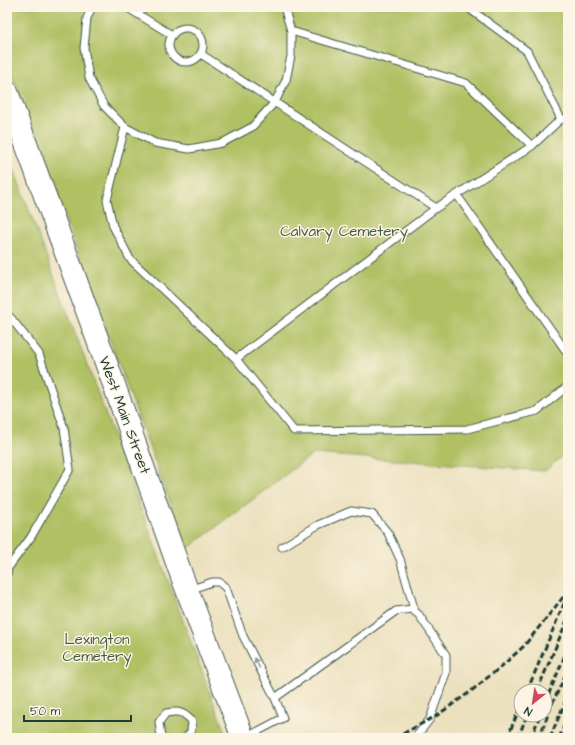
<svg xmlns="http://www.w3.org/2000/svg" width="575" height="745" font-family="'Architects Daughter',sans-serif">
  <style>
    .green { fill: #b0c064; stroke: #687e4c }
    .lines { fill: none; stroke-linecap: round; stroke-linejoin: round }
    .service-casing { stroke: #3e5649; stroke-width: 9 }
    .primary-casing { stroke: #3e5649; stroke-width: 24 }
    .service { stroke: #fff; stroke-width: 7 }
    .primary { stroke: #fff; stroke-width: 22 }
    .rail { stroke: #1f3d34; stroke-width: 3; stroke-dasharray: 6 3; stroke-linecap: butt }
    .oneway { fill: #8f9e9a }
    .labels { text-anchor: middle; stroke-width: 3; stroke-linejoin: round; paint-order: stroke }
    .park-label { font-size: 15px; fill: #435e40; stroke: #fcf5e5 }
    .street-label { font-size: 15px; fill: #1f3d34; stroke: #fcf5e5 }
  </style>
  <rect width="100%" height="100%" fill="#fcf5e5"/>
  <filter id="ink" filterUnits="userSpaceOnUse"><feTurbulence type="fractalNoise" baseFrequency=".025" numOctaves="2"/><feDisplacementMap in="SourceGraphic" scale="8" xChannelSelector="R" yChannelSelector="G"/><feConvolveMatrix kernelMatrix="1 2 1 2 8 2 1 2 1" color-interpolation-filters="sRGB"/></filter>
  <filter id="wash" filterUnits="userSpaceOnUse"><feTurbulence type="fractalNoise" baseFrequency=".012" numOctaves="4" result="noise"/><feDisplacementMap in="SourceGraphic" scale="16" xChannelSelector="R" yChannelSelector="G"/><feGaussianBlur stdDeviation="0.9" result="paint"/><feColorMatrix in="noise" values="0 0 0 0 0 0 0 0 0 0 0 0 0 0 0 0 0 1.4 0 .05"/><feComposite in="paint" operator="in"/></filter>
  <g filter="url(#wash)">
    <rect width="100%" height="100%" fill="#ece1bf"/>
    <!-- green -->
    <path class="green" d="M7 7H568V451L545 471 313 454 187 549 7 61Z
      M7 151 227 738H7Z"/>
  </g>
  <g filter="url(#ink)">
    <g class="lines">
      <defs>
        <path id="service" d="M92 7 87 18 84 48 89 78 104 106 125 127 155 143 189 149 222 143 252 127 275 102 286 80 291 56V31L284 7
          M126 7 172 35
          M467 7 527 51 561 119
          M169 45a17 17 0 1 1 34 0a17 17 0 1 1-34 0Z
          M291 31 466 83 532 146
          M201 54 436 208
          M568 119H561L532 146 436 208 236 359 294 431 467 429 537 411 568 386
          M125 127 107 200 113 226 130 259 236 359
          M457 195 568 354
          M7 315 11 318 39 354 64 428 70 469 31 537 8 568 7 574
          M282 547 318 525 351 511 372 514 388 533 400 559 415 612
          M189 590 212 582H219L226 588 243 636 275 698
          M161 738 159 722 166 713C179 711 182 711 192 721L191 732 185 738
          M245 738 283 718 275 698 396 611 412 609 419 615 446 655V673L430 719 415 738"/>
        <path id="primary" d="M7 92 112 379 181 574 243 738"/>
      </defs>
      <!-- service casing -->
      <use href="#service" class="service-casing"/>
      <!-- primary casing -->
      <use href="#primary" class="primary-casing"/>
      <!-- service -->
      <use href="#service" class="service"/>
      <!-- primary -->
      <use href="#primary" class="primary"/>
      <!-- rail -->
      <path class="rail" d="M527 691 566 599
        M537 691 568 618
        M545 703 568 648
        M395 738 436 716 470 692 503 665 524 646 568 591
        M507 738 521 705
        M518 738 527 715
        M531 738 540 715
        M539 738 552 704 568 670
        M550 738 568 695
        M559 738 568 717"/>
    </g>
    <!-- one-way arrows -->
    <defs><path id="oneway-solid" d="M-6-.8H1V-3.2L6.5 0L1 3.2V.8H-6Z"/></defs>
    <use class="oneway" href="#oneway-solid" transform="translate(257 663) rotate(-117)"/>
  </g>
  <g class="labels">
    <!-- park labels -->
    <g class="park-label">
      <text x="344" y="236">Calvary Cemetery</text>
      <text x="97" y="644">Lexington<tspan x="97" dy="17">Cemetery</tspan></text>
    </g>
    <!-- street labels -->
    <g class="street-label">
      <text transform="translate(125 415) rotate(70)" y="5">West Main Street</text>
    </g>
  </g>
  <!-- margin -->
  <rect width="575" height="745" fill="none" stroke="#fcf5e5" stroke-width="24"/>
  <!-- north arrow -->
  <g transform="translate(533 703) rotate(210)"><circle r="19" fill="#fcf5e5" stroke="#a4ab9e"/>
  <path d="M0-3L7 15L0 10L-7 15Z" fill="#d1495b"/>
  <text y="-6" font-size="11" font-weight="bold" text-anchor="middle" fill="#1f3d34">N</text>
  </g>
  <!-- scale -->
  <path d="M24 715v6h107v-6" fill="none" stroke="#1f3d34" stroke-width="2"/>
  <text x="30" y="715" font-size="12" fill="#1f3d34" stroke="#fcf5e5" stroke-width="3" paint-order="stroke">50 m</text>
</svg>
